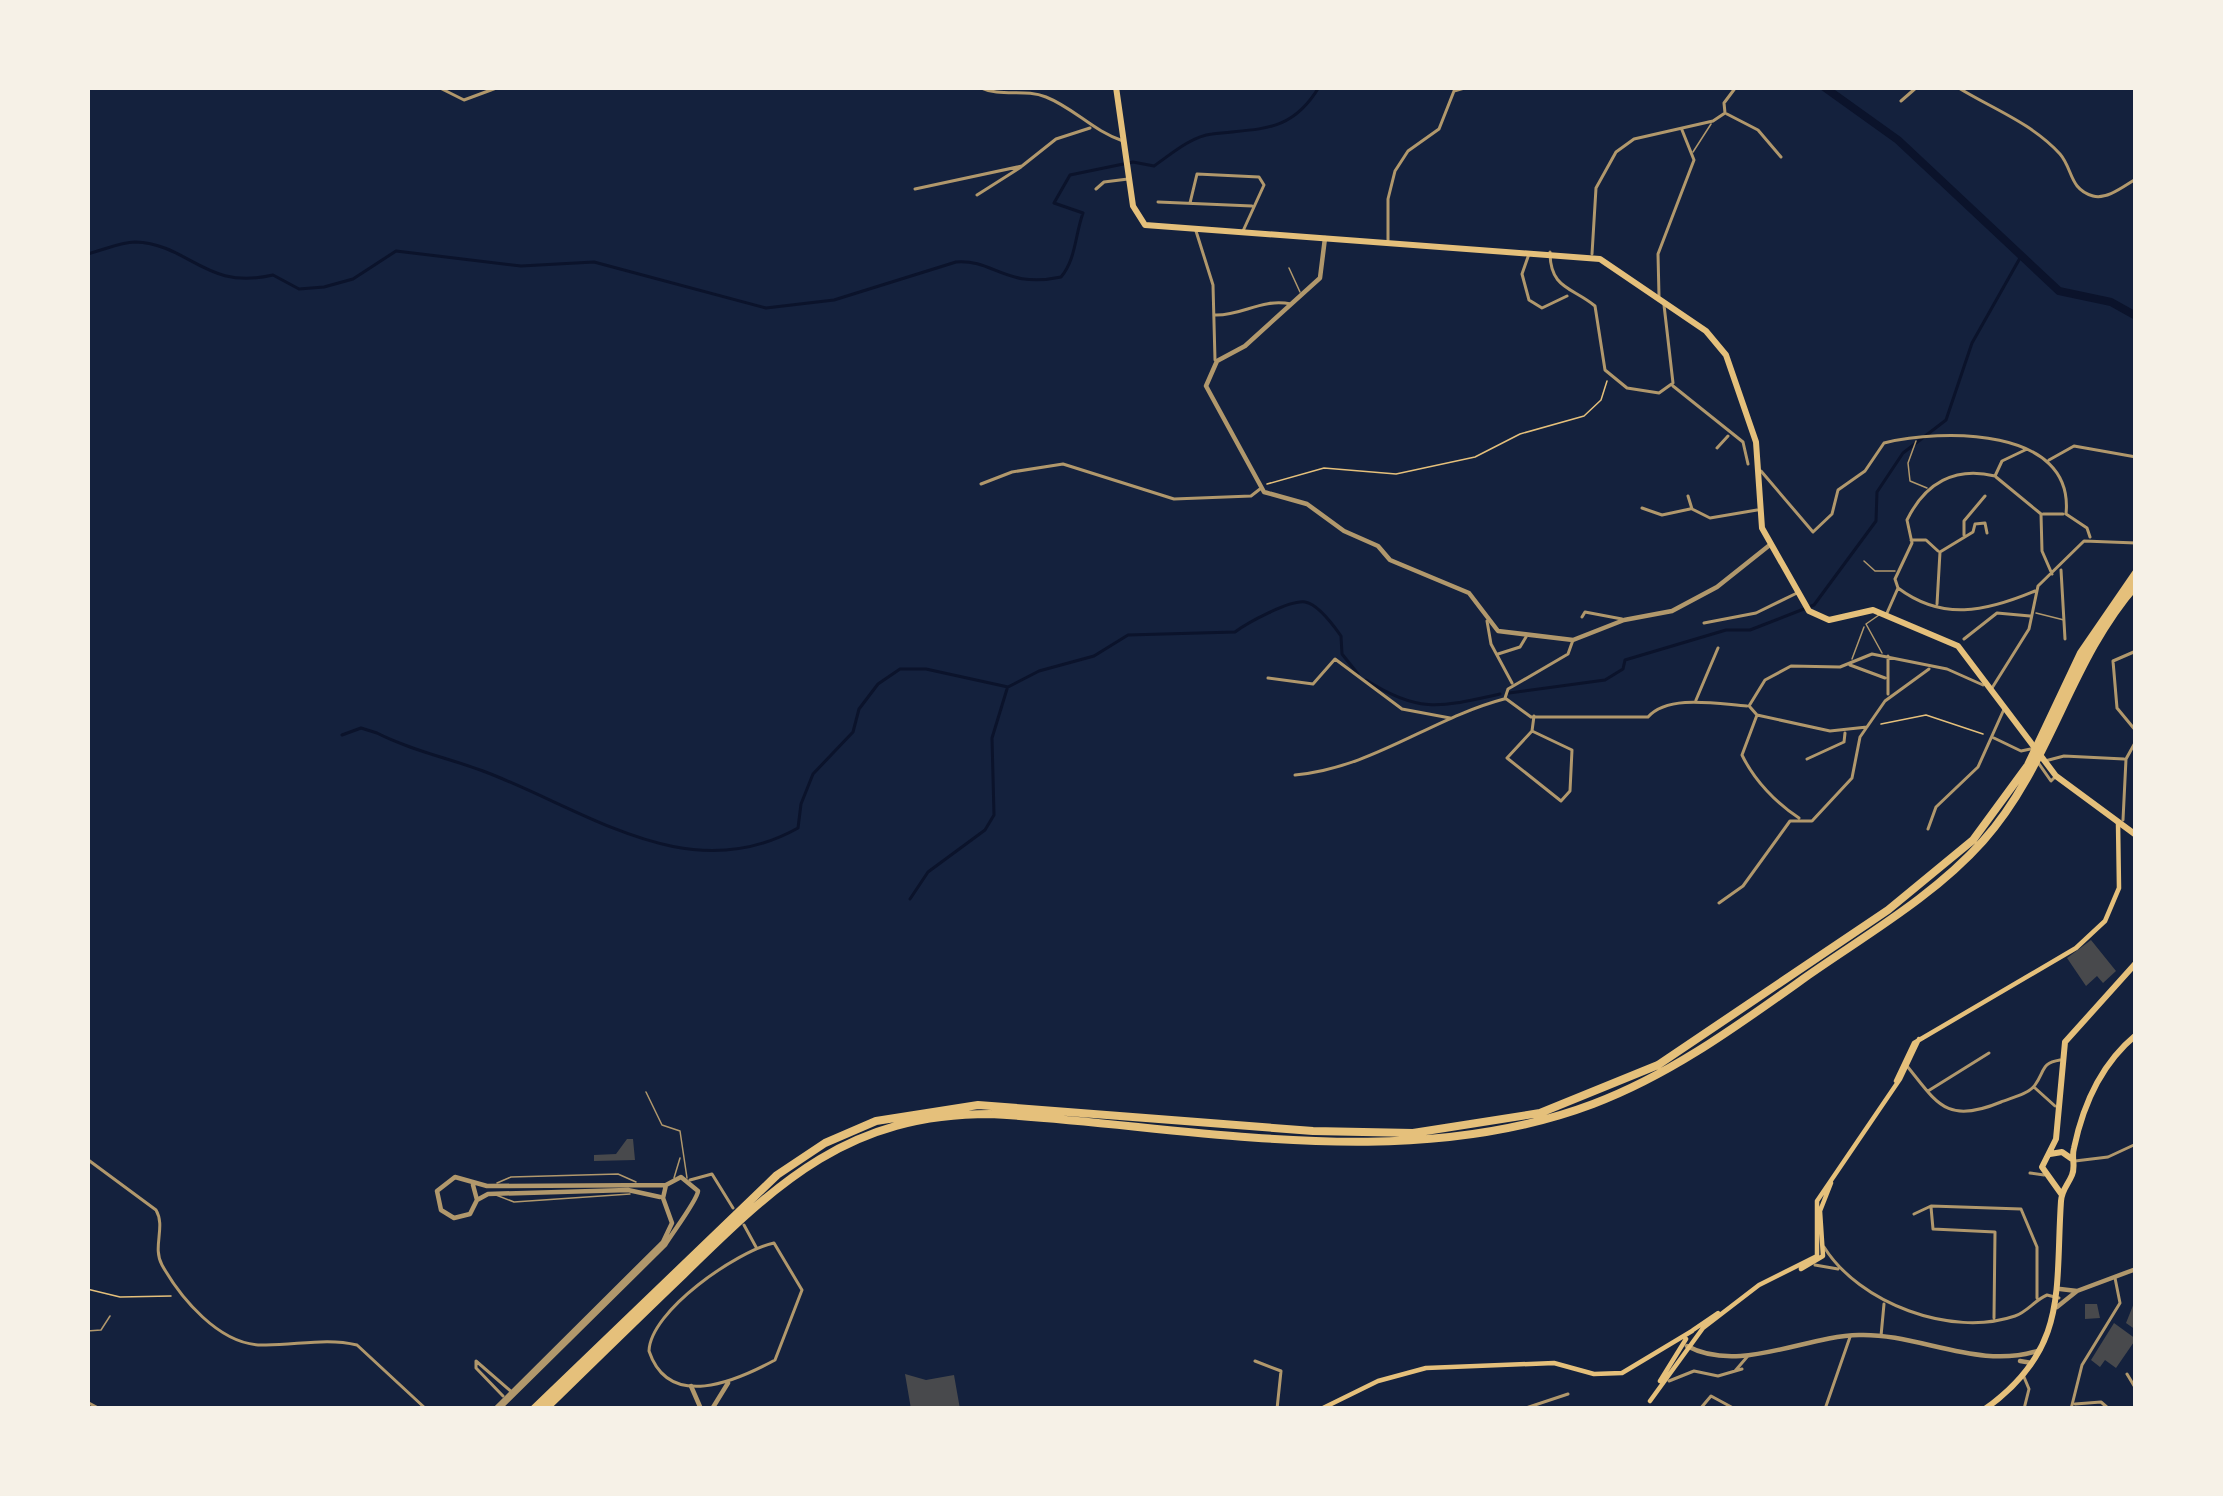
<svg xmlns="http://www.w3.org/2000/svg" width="2223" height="1496" font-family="Commissioner,sans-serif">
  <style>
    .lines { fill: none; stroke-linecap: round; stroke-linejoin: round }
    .stream { stroke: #0b132b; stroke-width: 3 }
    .river { stroke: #0b132b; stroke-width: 8 }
    .building { fill: #48494c }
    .path { stroke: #e5c07b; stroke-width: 1.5 }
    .service { stroke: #b1986c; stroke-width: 1.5 }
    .minor { stroke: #b1986c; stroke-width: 3 }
    .tertiary { stroke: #b1986c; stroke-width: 4.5 }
    .secondary { stroke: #e5c07b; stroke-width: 4.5 }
    .primary { stroke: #e5c07b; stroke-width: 6 }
    .motorway { stroke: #e5c07b; stroke-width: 8 }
  </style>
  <rect width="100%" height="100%" fill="#14213d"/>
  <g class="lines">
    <!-- stream -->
    <path class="stream" d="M1829 87V90
      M87 254C102 251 119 242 135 242 190 244 205 291 273 275L299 289 324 287 353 279 396 251 521 266 594 262 766 308 834 300 956 262C994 259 1005 289 1061 277 1076 259 1075 235 1083 213L1054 203 1070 175 1133 162 1154 166C1171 154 1192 136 1212 134 1259 128 1291 134 1319 87
      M1366 680C1419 714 1441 707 1500 694
      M1509 693 1605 680 1623 669 1625 660 1726 630H1750L1814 605 1876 521 1877 492 1903 453 1946 420 1972 343 2020 258
      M342 735 361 728 377 733C410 750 448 758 483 771 585 809 688 890 798 828L801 804 813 774 853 732 859 709 878 684 900 669H926L1008 687 1039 671 1094 656 1128 635 1235 632C1247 623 1289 600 1305 602 1318 604 1334 626 1341 636L1342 654 1358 674
      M910 899 928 872 985 830 994 815 992 738 1007 689"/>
    <!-- river -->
    <path class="river" d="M1824 87 1898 140 2059 291 2111 302 2136 316"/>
  </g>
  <!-- building -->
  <path class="building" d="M2091 940 2116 971 2103 983 2097 976 2086 986 2067 958Z
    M627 1139H633L635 1160 594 1161V1155L616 1154Z
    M2136 1298V1330L2126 1323Z
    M2085 1304H2097L2100 1318 2085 1319Z
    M2114 1323 2136 1339 2116 1368 2105 1360 2100 1367 2091 1360Z
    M905 1374 926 1380 954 1375 960 1409H911Z"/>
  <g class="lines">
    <!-- path -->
    <path class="path" d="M1267 484 1324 468 1396 474 1475 457 1520 434 1584 416 1601 400 1607 381
      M1881 724 1926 715 1983 734
      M87 1289 120 1297 171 1296"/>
    <!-- service -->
    <path class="service" d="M1693 152 1711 124
      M1289 268 1300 292
      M1916 441 1908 463 1910 481 1927 488
      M1864 561 1875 571H1895
      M2036 613 2064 620
      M1879 615 1866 624 1882 653
      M1852 659 1864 627
      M646 1092 662 1125 680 1131 687 1178
      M674 1178 680 1158
      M497 1183 511 1177 618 1174 636 1182
      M496 1195 514 1202 630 1194
      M87 1331 101 1330 110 1316"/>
    <!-- minor -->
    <path class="minor" d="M438 87 464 100 499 87
      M978 87C1002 98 1024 88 1046 97 1074 108 1093 131 1123 141
      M1957 87C1991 108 2032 123 2060 154 2073 169 2069 189 2093 196 2107 200 2124 186 2136 179
      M1901 101 1917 87
      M1727 114 1758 130 1781 157
      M915 189 1022 166 1056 139 1090 128
      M1096 189 1104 182 1128 179
      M977 195 1021 167
      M1158 202 1252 206
      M1190 203 1197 174 1259 177 1264 185 1243 231
      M1196 231 1213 285 1215 360
      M1388 240V199L1395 171 1408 151 1439 129 1454 91 1468 87
      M1550 252C1550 289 1572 287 1595 306L1605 370 1627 388 1659 393 1673 383 1664 305
      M1529 254 1522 274 1529 300 1542 308 1567 296
      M1592 254 1596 188 1616 152 1634 139 1713 121 1725 113 1724 103 1736 87
      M1659 296 1658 254 1694 160 1682 130
      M1215 315C1242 316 1261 298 1291 304
      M1673 386 1743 442 1748 464
      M1717 448 1728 436
      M2049 460 2074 446 2136 457
      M1761 471 1813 532 1832 514 1838 490 1865 471 1884 443C1940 429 2075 426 2066 514L2087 528 2090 537
      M1995 476 2002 461 2025 450
      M1996 477 2041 514 2042 551 2052 574
      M981 484 1012 472 1063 464 1174 499 1251 496 1260 489
      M1688 496 1692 509 1710 518 1757 510
      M2136 507V529
      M1642 508 1662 515 1690 509
      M2043 514H2063
      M1964 535V521L1985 496
      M1911 540H1926L1938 551
      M2061 570 2065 639
      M1898 588 1895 579 1912 543 1907 520C1925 483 1955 466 1995 476
      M1937 604 1940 552 1973 532 1975 524 1985 523 1987 533
      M1887 613 1898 588C1942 621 1985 612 2035 591
      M1582 617 1585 612 1622 619
      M1487 621 1491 644 1512 683
      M1704 623 1756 613 1797 593
      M1964 639 1997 613 2030 616
      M1573 640 1568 654 1508 689 1505 698 1531 717H1648C1668 694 1718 704 1747 706
      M2136 651 2113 661 2117 708 2136 731
      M1498 654 1520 647 1526 637
      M1888 656V694
      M1850 665 1885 678
      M1268 678 1313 684 1335 659 1402 709 1450 718
      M1992 688 2029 629 2038 586 2084 541 2136 543
      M1696 700 1718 648
      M1749 706 1765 680 1791 666 1840 667 1872 654 1947 669 1983 685
      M1750 707 1757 715 1830 731 1867 727
      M1757 715 1742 755C1754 780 1776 803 1799 818
      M1532 731 1572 750 1570 791 1561 801 1507 758 1532 731 1534 716
      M1994 738 2021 751 2035 748
      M1807 759 1844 742 1845 733
      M2037 761 2051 781 2056 776
      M2045 761 2064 756 2124 759
      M1295 775C1372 768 1432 718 1504 699
      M2123 820 2126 759 2136 741
      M1928 829 1936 807 1978 767 2005 707
      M1719 903 1743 886 1790 821H1812L1852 778 1860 737 1885 701 1929 669
      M1907 1066C1937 1103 1946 1125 2001 1102 2011 1098 2029 1094 2035 1085 2045 1071 2041 1063 2060 1060
      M2035 1088 2055 1106
      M1928 1091 1989 1053
      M87 1136V1138
      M87 1159 156 1210C166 1227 152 1247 162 1265 180 1297 219 1345 262 1345 294 1346 325 1337 357 1345L426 1409
      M2075 1161 2108 1157 2136 1144
      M2030 1173 2044 1175
      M690 1180 712 1174 733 1208
      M1931 1207 1933 1229 1995 1232 1994 1318
      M1914 1214 1931 1206 2021 1209 2037 1247V1298
      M744 1225 756 1247
      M774 1243 802 1290 775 1360C736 1381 669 1411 649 1351 650 1311 737 1251 774 1243Z
      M1824 1247C1859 1303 1951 1338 2015 1316 2027 1312 2035 1300 2047 1295L2059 1298
      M1815 1265 1838 1269
      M1881 1336 1884 1304
      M1255 1361 1281 1371 1277 1409
      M1735 1371 1747 1357
      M2127 1374 2136 1389
      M2024 1377 2029 1389 2024 1409
      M1669 1381 1694 1371 1718 1376 1742 1369
      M503 1396 476 1368V1361L513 1393
      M87 1402 100 1409
      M2075 1404 2101 1402 2109 1409
      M1523 1409 1568 1394
      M1700 1409 1711 1396 1735 1409
      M1825 1409 1850 1337
      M2071 1409 2082 1365 2120 1303 2115 1278"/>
    <!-- tertiary -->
    <path class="tertiary" d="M1325 238 1320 278 1245 346 1217 361 1206 386 1264 492 1307 504 1344 531 1378 546 1390 560 1469 593 1498 631 1573 640 1624 620 1672 611 1717 587 1771 544
      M473 1185 477 1200 470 1214 454 1218 441 1210 437 1191 455 1177 487 1186 666 1185 681 1177 698 1191C698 1199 673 1232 665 1245L499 1409
      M477 1200 488 1194 628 1190 660 1197
      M2060 1289 2077 1291
      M2057 1307 2077 1291 2136 1269
      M1687 1346C1739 1374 1804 1336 1859 1335 1918 1333 1980 1371 2040 1350
      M2020 1361 2032 1363
      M691 1386 701 1409
      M495 1409 663 1242 672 1223 663 1198 666 1185
      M712 1409 728 1383"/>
    <!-- secondary -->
    <path class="secondary" d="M1896 1081 1914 1043 2076 948 2105 921 2119 888 2118 822
      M1801 1269 1823 1256 1820 1211 1831 1183
      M1693 1330 1718 1313
      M1660 1381 1686 1339
      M1650 1401 1703 1328 1759 1285 1817 1256V1201L1900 1079 1919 1039
      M1321 1409 1378 1381 1426 1368 1554 1363 1594 1374 1622 1373 1692 1331"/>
    <!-- primary -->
    <path class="primary" d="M1116 87 1133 206 1145 225 1600 259 1706 331 1726 355 1756 442 1762 528 1809 611 1829 620 1873 610 1958 646 2056 776 2136 835
      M2050 1154 2062 1152 2072 1159
      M2062 1195 2042 1167 2056 1139 2065 1042 2136 963
      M1985 1409C2069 1349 2055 1290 2061 1201 2062 1189 2068 1185 2072 1175 2076 1166 2071 1158 2074 1148 2083 1105 2102 1063 2136 1035"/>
    <!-- motorway -->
    <path class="motorway" d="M534 1409 777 1175 825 1143 876 1121 978 1105 1313 1131 1413 1133 1540 1113 1658 1065 1888 910 1973 840 2028 765 2081 653 2136 573
      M545 1409C591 1364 637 1319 684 1274 779 1181 849 1114 990 1114 1188 1125 1402 1176 1593 1104 1670 1075 1737 1026 1803 979 1864 936 1933 897 1983 841 2051 765 2069 661 2136 585"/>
  </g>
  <!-- border -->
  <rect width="2223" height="1496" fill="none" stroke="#f6f1e7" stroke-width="180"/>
</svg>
